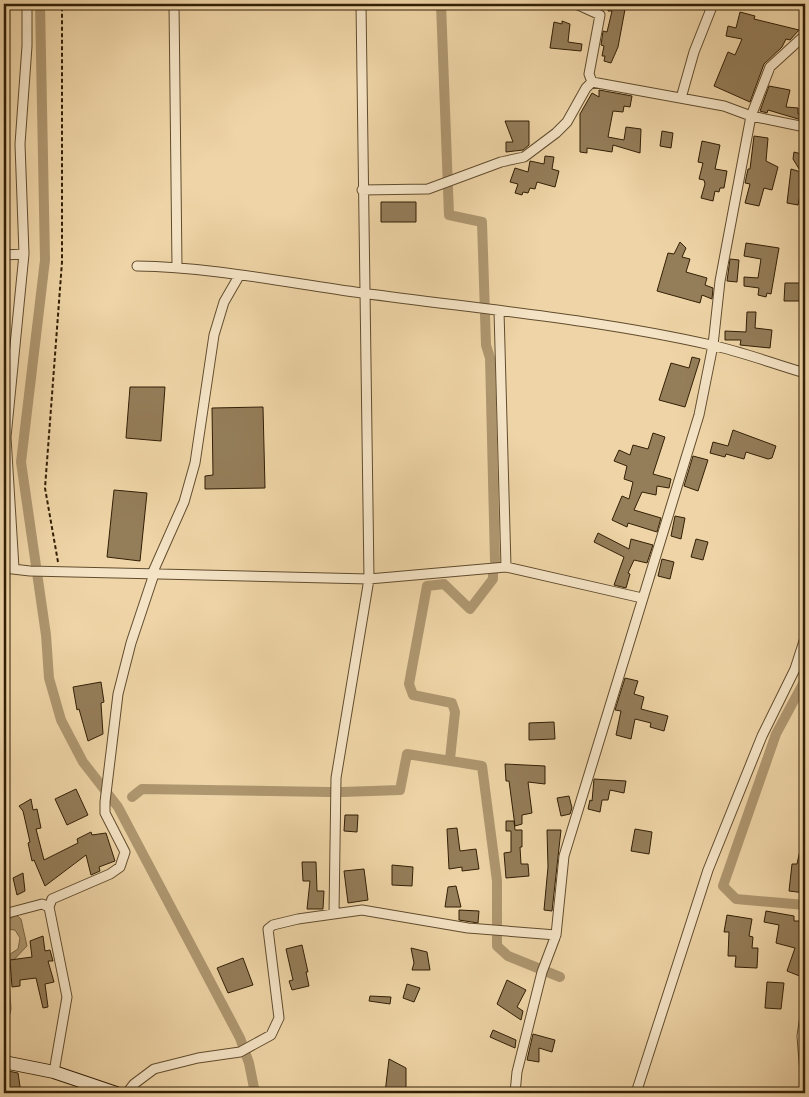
<svg xmlns="http://www.w3.org/2000/svg" width="809" height="1097" font-family="'Libre Bodoni',serif">
  <style>
    .water { fill: #ae966f; stroke: #7c6645 }
    .lines { fill: none; stroke-linecap: round; stroke-linejoin: round }
    .canal { stroke: #ae966f; stroke-width: 10 }
    .building { fill: #947d59; stroke: #321f05 }
    .street-casing { stroke: #614c2d; stroke-width: 11 }
    .secondary-casing { stroke: #321f05; stroke-width: 14 }
    .path { stroke: #321f05; stroke-width: 2; stroke-dasharray: 4 2.5; stroke-linecap: butt }
    .street { stroke: #f4e3c5; stroke-width: 9 }
    .secondary { stroke: #f4e3c5; stroke-width: 12 }
  </style>
  <rect width="100%" height="100%" fill="#eed4a6"/>
  <filter id="stains"><feTurbulence type="fractalNoise" baseFrequency=".004" numOctaves="4"/><feColorMatrix values="0 0 0 0 .2 0 0 0 0 .09 0 0 0 0 .02 0 0 0 .5 -.17"/></filter>
  <radialGradient id="worn" r=".72"><stop offset=".6" stop-color="#630" stop-opacity="0"/><stop offset="1" stop-color="#630" stop-opacity=".3"/></radialGradient>
  <!-- water -->
  <path class="water" d="M16 915 21 919 27 946 8 966 11 1009 10 1014 4 1017V958L18 949 20 938 15 930 4 929V922Z"/>
  <g class="lines">
    <!-- canal -->
    <path class="canal" d="M40 4 45 260 21 462 46 635 49 678 61 720 83 762 118 807 240 1038 249 1063 255 1093
      M441 4 449 215 482 222 486 345 490 358 495 561
      M805 680 776 734 723 886 736 899 805 905
      M450 759 455 712 452 703 413 695 409 684 427 586 444 584 470 609 493 579V574
      M342 792 400 790 407 754 482 766 497 881V946L508 956 560 977
      M132 797 142 789 330 792"/>
  </g>
  <!-- building -->
  <path class="building" d="M609 4H626L618 47 611 63 604 61 605 56H602L604 46 601 45 603 31 607 32 612 11H608Z
    M740 12 755 16 754 19 799 30 790 40 786 39 782 47 764 64 750 102 714 86 728 52 735 55 742 39 726 36 728 26 736 28Z
    M562 21 570 24 568 42 582 44 581 51 550 48 554 22 562 24Z
    M769 86 790 90 786 107 798 108V114L805 115V121L768 110 767 113 760 111Z
    M599 90 632 96 630 107 624 106 623 112 613 111 608 137 624 140 626 127 641 129 640 153 613 145 612 152 587 148V153L580 152V114L592 93 599 97Z
    M505 121H529V145L523 150 506 152V142H513Z
    M662 131 673 133 671 148 660 146Z
    M754 136 768 138 766 161 778 167 772 190 764 188 759 206 745 203 750 184 745 183 748 169H750Z
    M702 141 720 145 715 169 727 171 724 188H720L719 192 715 191 713 201 701 198 705 184 704 180 699 179 703 163 698 162Z
    M794 152 805 155V178L804 176 798 205 787 203 791 169 801 172 793 159Z
    M545 156 554 157 552 169 559 171 555 187 537 182 535 189 530 188 528 193 523 192 522 195 515 193 518 184 510 182 515 168 528 172 530 161 544 164Z
    M381 202H416V222H381Z
    M680 242 686 248 682 257 690 259 686 272 707 278 705 285 713 288 712 299 702 295 700 303 657 291 668 253 674 254Z
    M746 243 779 248 771 294 767 293 766 297 758 295 759 288 744 286V277L758 278 761 259 744 256Z
    M730 259 739 260 737 282 727 281Z
    M785 283H805V301H784Z
    M747 312H756L755 328 772 330 770 348 740 345 741 340H725V331L746 332Z
    M692 357 700 359 685 407 659 400 671 363 689 368Z
    M130 387H165L161 441 126 438Z
    M263 407 265 488 205 489V476L213 475 212 408Z
    M733 430 776 446 772 458 768 459 746 452 744 459 726 454 725 457 710 453 713 442 728 446Z
    M653 433 665 437 653 474 671 479 669 488 657 486 656 495 642 492 634 510 661 518 657 532 628 523 627 527 612 520 622 496 629 499 633 482 624 479 627 466 614 461 619 450 630 455 633 445 648 449Z
    M693 456 708 460 698 491 684 486Z
    M114 490 147 493 140 561 107 557Z
    M675 516 685 518 681 539 671 536Z
    M598 533 629 549 631 539 653 545 647 563 634 560 628 573 630 574 626 588 614 585 624 557 594 542Z
    M696 539 708 542 703 560 691 557Z
    M662 559 674 562 670 579 658 576Z
    M625 678 638 681 634 694 644 697 641 709 668 716 664 731 650 727 651 723 635 719 631 739 616 735 621 711 615 710Z
    M101 682 104 702 101 703 103 734 88 741 79 709 77 710 73 687Z
    M554 722 555 739 529 740V723Z
    M505 764 545 766V784L528 782 532 813 522 815V824L515 826 509 781H506Z
    M594 779 626 781 624 793 610 790 608 800H602L600 812 588 809 590 800 592 801Z
    M76 789 88 815 67 825 55 799Z
    M569 796 572 808 570 814 561 816 557 798Z
    M31 799 33 810 37 809 41 828 36 829 44 860 78 843 77 839 91 832 92 835 106 833 115 861 99 867 100 871 91 875 86 855 45 886 34 860 32 861 28 843 30 842 23 811 19 806Z
    M345 815H358L357 832 344 831Z
    M506 821H514L515 830H522V847H520L521 864H528L529 876 506 878 504 853 511 852V831H506Z
    M457 828 460 851 476 849 479 869 462 871V867L449 869 447 829Z
    M635 829 652 832 649 854 631 851Z
    M547 830H561L552 911 544 910 548 867Z
    M802 841H805V893L789 891 792 864H797Z
    M302 862H316L317 891H324L323 909H307L310 881H303Z
    M392 865 413 867 412 886 392 885Z
    M364 869 368 900 348 903 344 871Z
    M23 873 25 891 17 895 13 878Z
    M456 886 461 907H445L448 887Z
    M459 910 479 911 478 923 459 920Z
    M766 911 794 916V921H805V969L802 977 787 971 795 948 776 943 779 925 764 922Z
    M727 915 752 919 749 936 753 937 752 948H758L757 968 735 967 736 956H728L729 932H724Z
    M43 936 45 951 50 950 53 961H48L54 982 45 984 48 1007 43 1008 36 978 20 980V986L12 987 10 960 32 957 30 941Z
    M302 945 308 972H306L309 986 292 990 289 981 293 980 286 949Z
    M411 948 427 952 430 970H412L414 963Z
    M243 958 253 985 228 993 217 968Z
    M507 980 526 990 517 1007 523 1011 521 1020 497 1004Z
    M767 982 784 983 781 1009 765 1008Z
    M407 984 420 988 414 1002 403 998Z
    M370 996 391 997 390 1004 369 1001Z
    M493 1030 516 1040 515 1048 490 1037Z
    M533 1034 555 1040 552 1052 539 1048V1062L527 1060Z
    M389 1059 406 1068V1093H385Z
    M8 1071 18 1073 21 1093H4V1072Z"/>
  <g class="lines">
    <defs>
      <path id="street" d="M174 4 177 267
        M576 4 600 15 589 74 592 82
        M592 82 724 106 751 116 805 127
        M681 98 694 52 713 4
        M362 190 428 189 501 162 524 157 556 133 567 122 586 88 592 82
        M4 255 24 254
        M137 266C212 267 288 283 362 293 479 309 596 319 711 345 743 352 774 364 805 373
        M499 311 506 567
        M4 568 30 571 369 579 506 567 642 598
        M14 568 6 437 24 254 20 144 27 46V4
        M152 574 184 502 195 463 214 335 224 302 239 276
        M334 913 336 778 369 579 361 4
        M4 914 42 904 49 907
        M805 1016 802 1036 805 1074
        M54 1072 67 997 49 907 52 899 110 874 120 867 125 852 105 813V802L118 694 131 643 154 574
        M127 1093 134 1084 154 1069 198 1058 240 1052 271 1035 279 1018 268 929 273 925 298 919 362 910 468 928 556 935
        M515 1093 517 1072 542 972 556 935 564 856 699 415 713 345 720 281 751 116 770 67 805 35
        M636 1093 708 870 762 736 795 669 805 638"/>
      <path id="secondary" d="M4 1062 54 1072 116 1093"/>
    </defs>
    <!-- street casing -->
    <use href="#street" class="street-casing"/>
    <!-- secondary casing -->
    <use href="#secondary" class="secondary-casing"/>
    <!-- path -->
    <path class="path" d="M58 562 45 488 62 262V4"/>
    <!-- street -->
    <use href="#street" class="street"/>
    <!-- secondary -->
    <use href="#secondary" class="secondary"/>
  </g>
  <!-- margin -->
  <rect width="809" height="1097" fill="none" stroke="#eed4a6" stroke-width="20"/>
  <rect x="5" y="5" width="799" height="1087" fill="none" stroke="#321f05" stroke-width="2.5"/>
  <rect x="10" y="10" width="789" height="1077" fill="none" stroke="#321f05"/>
  <rect width="100%" height="100%" filter="url(#stains)"/>
  <rect width="100%" height="100%" fill="url(#worn)"/>
</svg>
